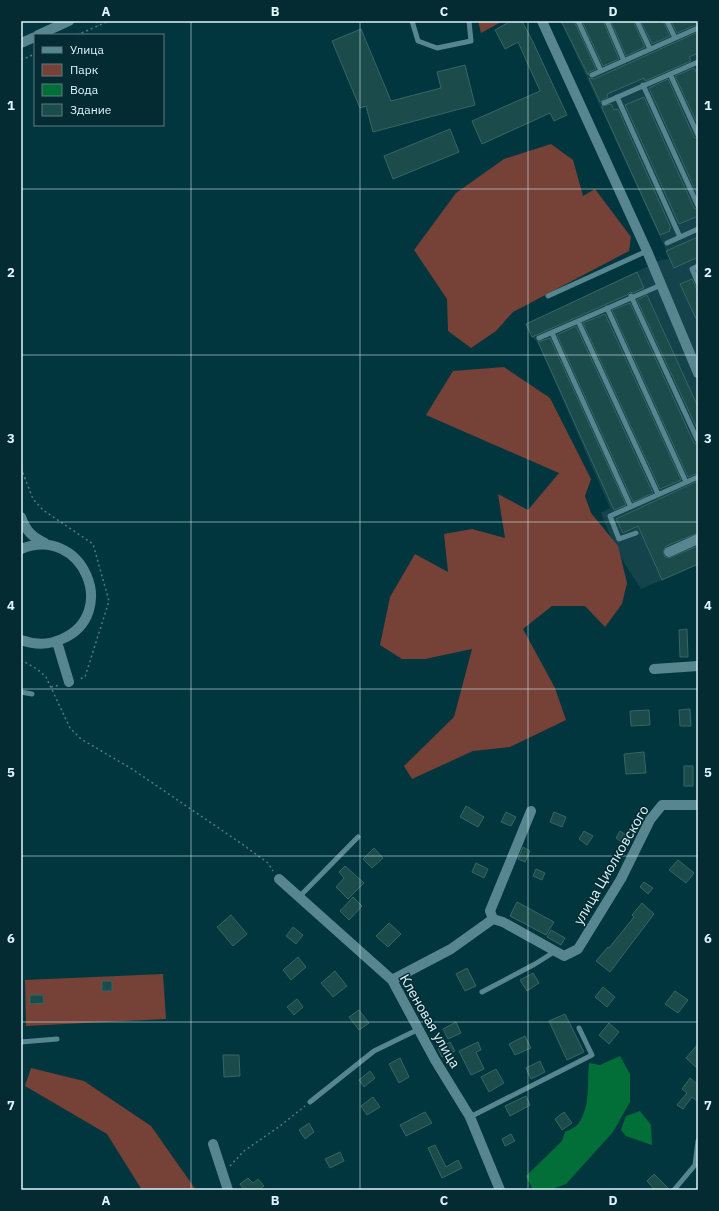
<svg xmlns="http://www.w3.org/2000/svg" width="719" height="1211" font-family="'IBM Plex Sans',sans-serif">
  <style>
    .built { fill: #15434b }
    .green { fill: #764136 }
    .water { fill: #016f37 }
    .building { fill: #1b4c4b; stroke: #366664 }
    .lines { fill: none; stroke-linecap: round; stroke-linejoin: round }
    .path { stroke: #507a82; stroke-width: 1.5; stroke-dasharray: 2 3; stroke-linecap: butt }
    .service { stroke: #588690; stroke-width: 5 }
    .minor { stroke: #588690; stroke-width: 10 }
    .grid { fill: none; stroke: #def6fb; stroke-width: 1; stroke-opacity: 0.55 }
    .labels { text-anchor: middle; stroke-width: 3; stroke-linejoin: round; paint-order: stroke }
    .street-label { font-size: 14px; fill: #def6fb; stroke: #052b32 }
    .neatline { fill: none; stroke: #def6fb; stroke-width: 1.5 }
    .grid-label { font-size: 13px; text-anchor: middle; font-weight: bold; fill: #def6fb }
  </style>
  <rect width="100%" height="100%" fill="#01363f"/>
  <!-- built -->
  <path class="built" d="M561 21H698V565L641 589 616 550 601 513 610 508 538 343 532 337 526 324 661 260 670 259Z"/>
  <!-- green -->
  <path class="green" d="M478 21H503L481 33Z
    M551 144 573 160 583 196 595 189 631 237 629 251 513 312 496 331 471 348 448 331 447 299 414 250 456 193 504 159Z
    M504 367 550 398 591 479 585 496 591 513 618 546 627 583 622 604 605 627 585 606H552L523 629 555 688 566 720 510 747 473 751 412 779 404 766 454 717 472 649 425 659H402L380 645 390 597 415 554 448 572 444 534 472 529 505 538 498 494 528 510 559 473 426 415 453 371Z
    M163 974 166 1019 26 1026 25 980Z
    M31 1068 84 1081 151 1126 196 1190H142L107 1134 25 1086Z"/>
  <!-- water -->
  <path class="water" d="M620 1056 630 1074V1102L613 1132 566 1184 555 1188 554 1190H533L526 1176 562 1141 565 1132C568 1130 575 1128 578 1124 591 1107 587 1083 589 1063L600 1065Z
    M640 1111 651 1125 652 1145 626 1136 621 1130 626 1116Z"/>
  <!-- building -->
  <path class="building" d="M511 21H522L533 42 567 115 554 121 550 113 482 144 472 121 540 91 518 42 505 49 495 30Z
    M561 21H574L596 69 589 72 588 75Z
    M582 21H603L619 59 603 66Z
    M611 21H633L645 47 626 56Z
    M641 21H663L670 36 652 44Z
    M671 21H698V24L677 33Z
    M361 29 391 101 441 88 437 72 465 65 475 105 373 132 366 106 360 108 332 41Z
    M698 32V53L689 57 691 61 645 81 644 78 607 94 608 97 600 102 589 78 594 79Z
    M694 68 698 76V125L675 76Z
    M668 79 694 137 698 139V196L649 88Z
    M644 97 694 208 698 210V216L679 224 625 105Z
    M611 104 614 110 618 109 671 228 669 229 670 231 660 235 602 108V106Z
    M450 129 459 152 393 179 384 156Z
    M698 237V257L674 268 666 251Z
    M637 272 644 288 633 293 630 292 627 295 532 337 526 324Z
    M692 279 698 292V323L680 284Z
    M647 295 698 407V431L637 300Z
    M630 303 694 443 698 445V473L688 477 612 310Z
    M605 314 681 480 660 489 583 323Z
    M576 326 653 493 633 502 557 335Z
    M550 338 626 505 614 510 538 342Z
    M698 481V533L666 546 663 552 665 557 669 558 698 546V564L662 580 638 526 623 533 616 519Z
    M687 629 688 657H680L679 630Z
    M690 709 691 726H680L679 710Z
    M649 710 650 725 631 726 630 711Z
    M644 752 646 773 626 774 624 754Z
    M684 766H693V786H684Z
    M466 806 484 817 478 827 460 817Z
    M506 812 516 817 511 826 501 822Z
    M554 812 566 817 562 827 550 822Z
    M584 831 593 836 587 845 579 839Z
    M620 831 632 839 627 846 616 838Z
    M523 847 530 851 525 862 518 859Z
    M374 848 383 858 372 868 363 859Z
    M678 860 694 873 686 883 669 870Z
    M476 863 488 869 484 878 472 872Z
    M345 866 364 883 348 899 336 887 344 878 339 872Z
    M536 869 545 873 542 880 533 876Z
    M644 882 653 888 648 894 640 887Z
    M353 897 362 906 349 920 340 911Z
    M517 902 554 922 546 935 510 916Z
    M642 903 654 914 610 972 596 961 608 947 609 948 634 917 632 915Z
    M231 915 247 934 233 946 217 927Z
    M389 923 401 934 388 947 376 936Z
    M293 927 303 935 296 944 286 936Z
    M551 930 565 938 561 945 547 937Z
    M298 957 306 967 291 980 283 970Z
    M467 968 476 986 465 991 456 974Z
    M335 971 347 986 333 997 321 983Z
    M533 973 539 983 527 991 520 980Z
    M102 981H112V991H102Z
    M603 987 615 997 607 1007 595 997Z
    M675 991 688 1000 678 1013 665 1004Z
    M30 995H43L44 1003 30 1004Z
    M297 999 303 1007 294 1015 287 1007Z
    M359 1010 369 1023 359 1030 349 1017Z
    M565 1014 584 1052 567 1060 549 1021Z
    M456 1022 461 1033 448 1039 443 1029Z
    M609 1023 619 1032 609 1044 599 1035Z
    M525 1036 531 1048 515 1055 509 1044Z
    M450 1042 455 1051 442 1057 438 1049Z
    M478 1042 481 1050 476 1052 484 1069 471 1075 459 1051Z
    M698 1044V1069L686 1058Z
    M223 1055H239L240 1076 224 1077Z
    M400 1058 409 1077 399 1083 389 1064Z
    M540 1061 545 1072 531 1079 526 1068Z
    M496 1069 504 1083 489 1092 481 1077Z
    M370 1071 375 1078 364 1087 359 1080Z
    M690 1078 698 1085V1102L692 1097 683 1109 677 1105 687 1093 682 1089Z
    M526 1096 530 1105 510 1116 505 1106Z
    M373 1097 380 1107 367 1115 361 1106Z
    M425 1112 432 1123 406 1136 400 1125Z
    M564 1112 572 1123 562 1130 555 1119Z
    M309 1123 314 1132 305 1139 299 1130Z
    M511 1134 515 1141 505 1146 502 1139Z
    M435 1145 446 1167 458 1160 462 1168 442 1178 428 1148Z
    M340 1152 344 1161 330 1168 325 1159Z
    M654 1174 670 1190H655L647 1181Z
    M248 1178 253 1183 258 1179 264 1186 259 1190H244L240 1184Z"/>
  <g class="lines">
    <!-- path -->
    <path class="path" d="M96 21 98 26
      M21 22 24 21
      M77 35 109 21
      M21 60 35 54
      M21 468 33 499 43 510 93 544 109 601 85 677 79 679
      M21 660 37 669 46 677 70 728 81 739 132 769 242 844 268 863 273 871
      M51 687 60 685
      M230 1166 244 1151 280 1126 305 1106"/>
    <!-- service -->
    <path class="service" d="M412 21 418 41 437 48 471 41 469 21
      M578 21 601 71
      M607 21 624 61
      M637 21 650 49
      M667 21 675 38
      M670 74 698 135
      M592 75 698 28
      M643 85 698 206
      M617 97 680 237
      M604 103 698 62
      M667 243 698 229
      M698 266 692 269 698 283
      M548 296 647 251
      M631 296 698 441
      M607 308 686 482
      M578 321 658 494
      M552 333 630 505
      M539 338 661 285
      M636 533 619 539 610 516 698 477
      M21 692 32 694
      M299 897 358 837
      M482 992 535 964 554 952
      M21 1042 57 1039
      M310 1102 374 1051 419 1029
      M470 1117 592 1055 579 1028
      M674 1190 695 1165 698 1141"/>
    <!-- minor -->
    <path class="minor" d="M542 21 647 251 698 373
      M38 35 69 21
      M21 43 35 37
      M21 517C26 531 32 537 45 543
      M21 549C83 524 120 614 62 639 49 645 35 645 21 640
      M669 552 698 539
      M57 642 69 682
      M654 669 698 666
      M279 879 392 980 435 1060 470 1117 500 1190
      M493 919 503 922 564 956 578 949 621 879 650 820 662 805H698
      M392 980 451 949 493 919 490 911 531 811
      M213 1144 228 1190"/>
  </g>
  <!-- grid -->
  <path class="grid" d="M191 21V1190M360 21V1190M528 21V1190M21 189H698M21 355H698M21 522H698M21 689H698M21 856H698M21 1022H698"/>
  <g class="labels">
    <!-- street labels -->
    <g class="street-label">
      <text transform="translate(611 865) rotate(-60)" y="5">улица Циолковского</text>
      <text transform="translate(430 1021) rotate(60)" y="5">Кленовая улица</text>
    </g>
  </g>
  <!-- border -->
  <rect width="719" height="1211" fill="none" stroke="#052b32" stroke-width="44"/>
  <!-- legend -->
  <rect x="34" y="34" width="130" height="92" fill="#052b32" stroke="#5c7c82"/>
  <rect x="42" y="47" width="20" height="6" fill="#588690" stroke="#5c7c82"/>
  <text x="70" y="54" font-size="12" fill="#def6fb">Улица</text>
  <rect x="42" y="64" width="20" height="12" fill="#764136" stroke="#5c7c82"/>
  <text x="70" y="74" font-size="12" fill="#def6fb">Парк</text>
  <rect x="42" y="84" width="20" height="12" fill="#016f37" stroke="#5c7c82"/>
  <text x="70" y="94" font-size="12" fill="#def6fb">Вода</text>
  <rect x="42" y="104" width="20" height="12" fill="#1b4c4b" stroke="#5c7c82"/>
  <text x="70" y="114" font-size="12" fill="#def6fb">Здание</text>
  <rect x="22" y="22" width="675" height="1167" class="neatline"/>
  <g class="grid-label">
    <text x="106" y="16">A</text>
    <text x="275" y="16">B</text>
    <text x="444" y="16">C</text>
    <text x="613" y="16">D</text>
    <text x="11" y="110">1</text>
    <text x="708" y="110">1</text>
    <text x="11" y="277">2</text>
    <text x="708" y="277">2</text>
    <text x="11" y="443">3</text>
    <text x="708" y="443">3</text>
    <text x="11" y="610">4</text>
    <text x="708" y="610">4</text>
    <text x="11" y="777">5</text>
    <text x="708" y="777">5</text>
    <text x="11" y="943">6</text>
    <text x="708" y="943">6</text>
    <text x="11" y="1110">7</text>
    <text x="708" y="1110">7</text>
    <text x="106" y="1205">A</text>
    <text x="275" y="1205">B</text>
    <text x="444" y="1205">C</text>
    <text x="613" y="1205">D</text>
  </g>
</svg>
